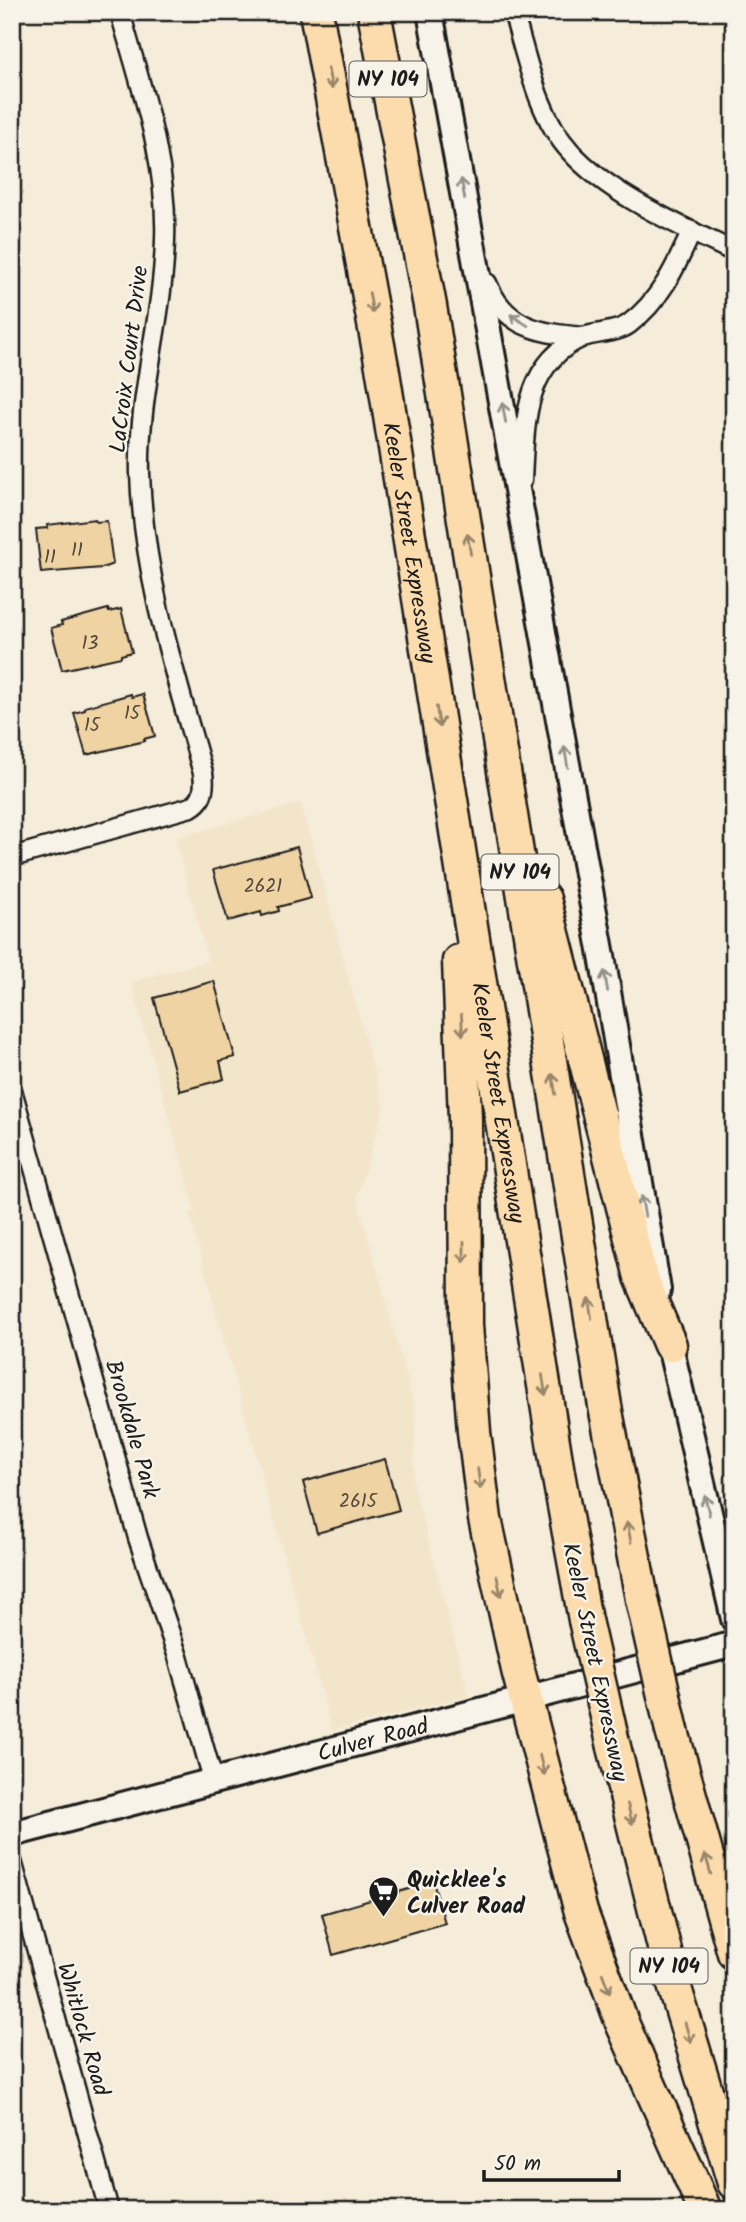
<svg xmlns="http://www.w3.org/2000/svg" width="746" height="2222" font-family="Kalam,sans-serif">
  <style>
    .built { fill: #f3e5ca }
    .building { fill: #efd3a3; stroke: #1c1c1c; stroke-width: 2 }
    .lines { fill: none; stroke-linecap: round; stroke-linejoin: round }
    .street-casing { stroke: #1c1c1c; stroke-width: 23 }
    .secondary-casing { stroke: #1c1c1c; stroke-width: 30 }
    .highway-casing { stroke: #1c1c1c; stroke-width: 37 }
    .street { stroke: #f7f3e8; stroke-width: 18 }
    .secondary { stroke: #f7f3e8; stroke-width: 24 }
    .highway { stroke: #fcdcac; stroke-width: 32 }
    .highway-bridge-casing { stroke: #1c1c1c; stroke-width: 37; stroke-linecap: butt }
    .highway-bridge { stroke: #fcdcac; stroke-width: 32 }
    .oneway { stroke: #97866b }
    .oneway2 { stroke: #94928c }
    .labels { text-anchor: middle; stroke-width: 5; stroke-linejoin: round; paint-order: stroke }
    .number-label { font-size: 19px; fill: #514a3e }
    .shield { fill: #f7f3e8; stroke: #5e5c59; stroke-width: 2 }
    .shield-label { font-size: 21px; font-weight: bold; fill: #1c1c1c }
    .street-label { font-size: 23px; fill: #1c1c1c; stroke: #f7f3e8 }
    .poi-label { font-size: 23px; font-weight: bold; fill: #1c1c1c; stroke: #f7f3e8; text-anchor: start }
  </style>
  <rect width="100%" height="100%" fill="#f5edda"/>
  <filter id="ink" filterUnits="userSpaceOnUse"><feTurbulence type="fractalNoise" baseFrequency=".0143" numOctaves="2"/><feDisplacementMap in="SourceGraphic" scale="14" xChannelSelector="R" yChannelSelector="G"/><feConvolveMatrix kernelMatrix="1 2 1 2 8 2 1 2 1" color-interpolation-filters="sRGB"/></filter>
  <g filter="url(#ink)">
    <!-- built -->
    <path class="built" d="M301 803 384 1107 357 1197 416 1412 413 1482 469 1696 332 1730 189 1213 195 1211 131 982 208 961 175 838Z"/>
    <!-- building -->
    <path class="building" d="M95 519 96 522 107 521 113 564 102 568 41 573 36 529 48 528 47 525Z
      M108 609 109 612 121 609 132 652 121 655V657L62 670 51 628 62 625 61 622Z
      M131 694 132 697 143 694 155 736 144 739 145 741 86 755 74 713 85 710V707Z
      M297 847 311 898 278 907 279 911 262 916 261 912 228 921 213 870Z
      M214 981 235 1057 220 1061 224 1079 180 1091 154 998Z
      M385 1459 399 1510 317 1533 303 1482Z
      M433 1882 445 1923 333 1955 322 1914Z"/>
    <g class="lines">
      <defs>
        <path id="street" d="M513 12C527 57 537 115 570 151 609 195 681 226 734 252
          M487 283C505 328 540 333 583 337
          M522 480C525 425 523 363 583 337 597 332 617 333 629 324 661 300 676 266 692 231
          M12 857 191 807C204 800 205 787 203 773 175 674 143 576 140 473 138 394 163 319 165 240 168 162 141 88 120 12
          M12 1090 138 1538 178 1657 213 1779
          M12 1861 109 2210"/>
        <g id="secondary">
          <path d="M430 12 602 956 658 1290"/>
          <path d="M666 1329 734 1619"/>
          <path id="s1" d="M12 1834 734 1644"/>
        </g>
        <g id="highway">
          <path id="s2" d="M316 12 383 372 558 1473 585 1620"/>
          <path d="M374 12 430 306 605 1406 642 1599"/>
          <path d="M544 899 641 1277 670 1345"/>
          <path d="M459 961 465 1119 466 1325 474 1432 485 1519 518 1670 581 1912 622 2023 705 2210"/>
          <path d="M672 1731 734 1953"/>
          <path d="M614 1747 671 1975 734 2183"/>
        </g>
      </defs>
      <!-- street casing -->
      <use href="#street" class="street-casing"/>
      <!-- secondary casing -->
      <use href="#secondary" class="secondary-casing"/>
      <!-- highway casing -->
      <use href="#highway" class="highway-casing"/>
      <!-- street -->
      <use href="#street" class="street"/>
      <!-- secondary -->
      <use href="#secondary" class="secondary"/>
      <!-- highway -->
      <use href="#highway" class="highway"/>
      <defs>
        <path id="highway-bridge" d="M642 1599 672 1731
          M585 1620 614 1747"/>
      </defs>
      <!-- highway-bridge casing -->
      <use href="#highway-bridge" class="highway-bridge-casing"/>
      <!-- highway-bridge -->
      <use href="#highway-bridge" class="highway-bridge"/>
    </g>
    <!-- one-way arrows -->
    <defs><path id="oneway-shaft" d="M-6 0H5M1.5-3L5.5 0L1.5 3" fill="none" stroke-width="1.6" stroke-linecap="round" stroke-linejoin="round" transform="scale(1.75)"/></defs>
    <g class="oneway">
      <use href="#oneway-shaft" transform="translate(330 79) rotate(79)"/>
      <use href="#oneway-shaft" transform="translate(371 303) rotate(80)"/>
      <use href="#oneway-shaft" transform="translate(469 544) rotate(-99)"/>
      <use href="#oneway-shaft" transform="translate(438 717) rotate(81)"/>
      <use href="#oneway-shaft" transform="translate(462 1025) rotate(87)"/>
      <use href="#oneway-shaft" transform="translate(554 1084) rotate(-99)"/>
      <use href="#oneway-shaft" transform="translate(464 1252) rotate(90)"/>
      <use href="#oneway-shaft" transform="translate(590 1308) rotate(-99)"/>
      <use href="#oneway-shaft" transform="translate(544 1385) rotate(81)"/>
      <use href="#oneway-shaft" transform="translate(479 1479) rotate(83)"/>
      <use href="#oneway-shaft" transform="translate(629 1532) rotate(-101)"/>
      <use href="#oneway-shaft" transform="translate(499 1586) rotate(78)"/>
      <use href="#oneway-shaft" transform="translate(542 1765) rotate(76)"/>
      <use href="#oneway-shaft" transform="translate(630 1814) rotate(76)"/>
      <use href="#oneway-shaft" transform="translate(708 1864) rotate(-106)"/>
      <use href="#oneway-shaft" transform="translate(606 1983) rotate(69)"/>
      <use href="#oneway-shaft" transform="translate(688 2033) rotate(74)"/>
    </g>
    <g class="oneway2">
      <use href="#oneway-shaft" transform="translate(463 189) rotate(-100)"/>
      <use href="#oneway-shaft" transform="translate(519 320) rotate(-148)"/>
      <use href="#oneway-shaft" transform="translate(504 413) rotate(-100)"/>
      <use href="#oneway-shaft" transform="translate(566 757) rotate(-100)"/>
      <use href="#oneway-shaft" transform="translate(606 981) rotate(-99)"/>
      <use href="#oneway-shaft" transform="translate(643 1206) rotate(-100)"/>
      <use href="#oneway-shaft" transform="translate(707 1505) rotate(-103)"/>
    </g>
  </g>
  <!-- icons -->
  <defs>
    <symbol id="supermarket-pin" viewBox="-11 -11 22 30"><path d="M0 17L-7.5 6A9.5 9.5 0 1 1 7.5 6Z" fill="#1c1c1c" stroke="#f7f3e8"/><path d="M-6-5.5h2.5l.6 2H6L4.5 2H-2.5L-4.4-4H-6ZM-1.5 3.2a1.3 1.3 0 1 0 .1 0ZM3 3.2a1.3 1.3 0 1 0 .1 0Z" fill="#fff"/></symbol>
  </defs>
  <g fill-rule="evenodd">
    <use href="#supermarket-pin" x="366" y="1874" width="35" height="47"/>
  </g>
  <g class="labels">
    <!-- number labels -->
    <g class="number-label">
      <text x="77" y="556">11</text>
      <text x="50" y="563">11</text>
      <text x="90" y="649">13</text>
      <text x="132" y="719">15</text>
      <text x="92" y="731">15</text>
      <text x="263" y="892">2621</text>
      <text x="358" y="1507">2615</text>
    </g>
    <!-- shield labels -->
    <g class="shield">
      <rect x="349.5" y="61.5" width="77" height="35" rx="5"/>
      <rect x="481.5" y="854.5" width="77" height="35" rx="5"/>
      <rect x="630.5" y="1948.5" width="77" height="35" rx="5"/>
    </g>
    <g class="shield-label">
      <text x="388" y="86">NY 104</text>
      <text x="520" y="879">NY 104</text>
      <text x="669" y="1973">NY 104</text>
    </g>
    <!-- street labels -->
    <g class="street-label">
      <text transform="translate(128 359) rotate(-83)" y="8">LaCroix Court Drive</text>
      <text dy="8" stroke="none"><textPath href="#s2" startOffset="539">Keeler Street Expressway</textPath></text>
      <text dy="8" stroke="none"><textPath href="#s2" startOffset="1106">Keeler Street Expressway</textPath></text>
      <text transform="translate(133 1429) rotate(74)" y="8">Brookdale Park</text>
      <text transform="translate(596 1662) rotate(78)" y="8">Keeler Street Expressway</text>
      <text dy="8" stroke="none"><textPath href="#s1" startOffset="373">Culver Road</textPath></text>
      <text transform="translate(84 2029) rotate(74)" y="8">Whitlock Road</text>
    </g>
    <!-- poi labels -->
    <g class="poi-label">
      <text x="407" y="1887">Quicklee's<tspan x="407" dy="26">Culver Road</tspan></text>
    </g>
  </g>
  <!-- margin -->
  <rect width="746" height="2222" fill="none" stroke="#f7f3e8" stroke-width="42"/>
  <rect x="21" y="21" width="704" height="2180" fill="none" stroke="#1c1c1c" stroke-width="2.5" filter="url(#ink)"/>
  <!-- scale -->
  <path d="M484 2170v10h135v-10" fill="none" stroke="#1c1c1c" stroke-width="3.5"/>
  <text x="494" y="2170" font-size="21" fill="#1c1c1c" stroke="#f7f3e8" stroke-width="5" paint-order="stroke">50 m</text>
</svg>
